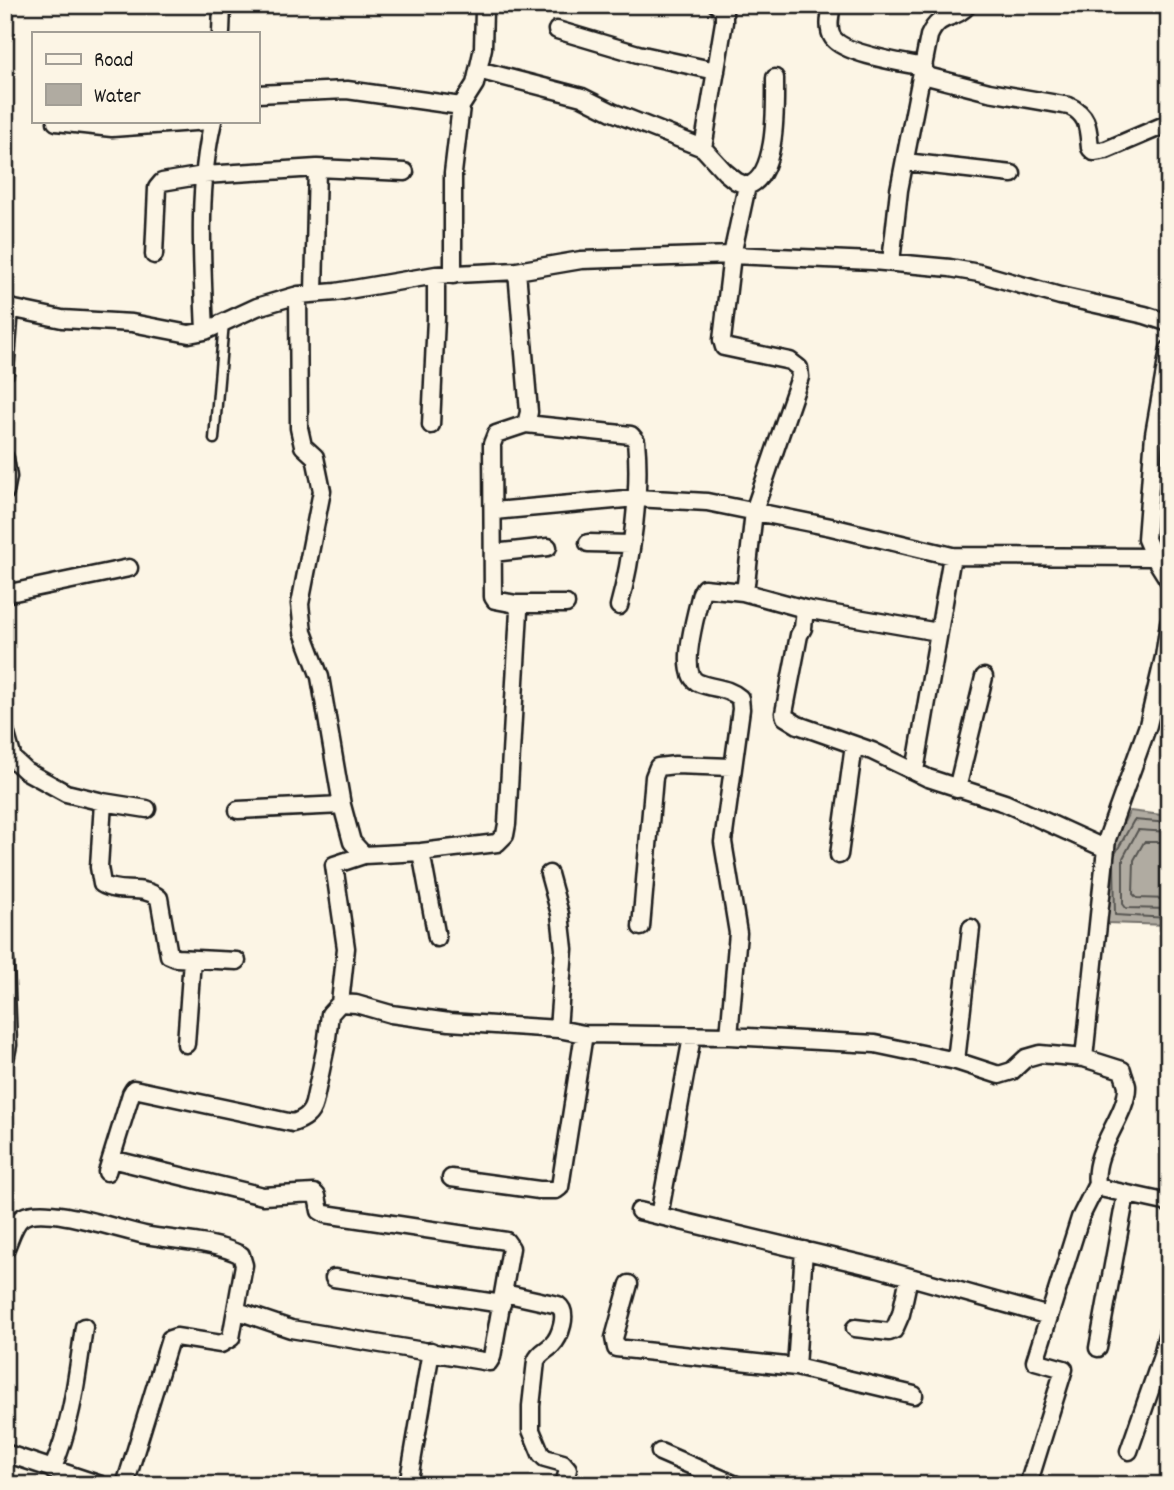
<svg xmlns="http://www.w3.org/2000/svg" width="1174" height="1490" font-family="Dekko,sans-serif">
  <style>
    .water { fill: #b0aba1; stroke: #75726c; stroke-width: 2 }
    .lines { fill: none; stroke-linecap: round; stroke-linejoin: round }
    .shore { stroke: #575551; stroke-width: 2 }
    .lane-casing { stroke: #1c1c1c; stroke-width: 13 }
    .street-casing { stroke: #1c1c1c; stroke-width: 21 }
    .lane { stroke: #fcf5e5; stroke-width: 8 }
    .street { stroke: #fcf5e5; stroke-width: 16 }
  </style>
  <rect width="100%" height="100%" fill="#fcf5e5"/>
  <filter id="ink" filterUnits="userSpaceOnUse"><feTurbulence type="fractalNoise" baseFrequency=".0143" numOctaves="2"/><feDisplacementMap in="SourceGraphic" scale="14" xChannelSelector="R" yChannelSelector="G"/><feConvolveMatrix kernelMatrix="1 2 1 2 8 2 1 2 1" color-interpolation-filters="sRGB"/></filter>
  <g filter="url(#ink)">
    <!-- water -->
    <path class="water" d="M1130 811 1169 816V925L1107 923V854Z"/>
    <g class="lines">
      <!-- shore -->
      <path class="shore" d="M1169 832 1138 830 1123 858V904L1126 908 1169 909
        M1169 842H1144L1134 860 1133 894 1137 898 1169 899
        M1115 854 1134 820 1169 823
        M1114 862 1115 915 1169 918"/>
      <defs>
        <path id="lane" d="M214 439 224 322"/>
        <path id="street" d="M832 5C830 16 827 29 833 38 844 54 904 63 924 67
          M557 30 638 54 716 71
          M221 33 222 5
          M478 70 582 97 612 112 703 148 725 172 736 181 747 186C778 177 775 105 775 78
          M923 75 989 92 1069 106C1089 115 1088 129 1090 148L1094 152 1106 150 1167 124
          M257 94 347 90 461 106
          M56 122 112 128 208 121
          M703 148 724 22V9L717 5
          M905 162 1012 174
          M154 255 157 188 162 182 204 175 317 168 405 172
          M891 262 899 190 929 36C940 11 954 22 968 5
          M453 275V173L461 106 475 84 483 48 484 10 490 5
          M314 292 317 168
          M298 295 299 428 303 446 315 457 322 491 300 604 303 632 320 677 342 805 352 842 364 855 421 852 497 843 505 835 507 824 519 611 516 604 495 600 493 597 492 444 496 434 526 424 529 412 517 271
          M5 307 62 319 132 323 189 334 205 331 257 307 298 295 336 292 436 275 517 271 581 260 732 255 873 261 950 268 979 273 1060 296 1145 315 1169 323
          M205 331C202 261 197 189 213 121
          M5 373 10 308
          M526 424 631 435 636 441C641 488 632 560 619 606
          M431 425 436 318V275
          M5 458 8 477 5 492
          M494 511 636 498 707 502 831 527 952 556 1154 557 1169 581
          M588 543 630 544
          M493 553 548 547
          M1154 557 1146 539 1154 434 1169 349
          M743 592 805 609 938 632
          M5 594 129 568
          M516 604H566
          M805 609 803 628 799 635 784 713 785 717 798 725 872 751 928 778 1005 803 1106 849
          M5 731 13 759 26 771 66 793 103 802 147 809
          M915 771 952 556
          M957 789 984 677
          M103 802 99 867 102 884C119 895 143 884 159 898L169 955 176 958 237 961
          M238 810 342 805
          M421 852 437 938
          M839 855 854 745
          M549 874 560 914 564 949 558 1029
          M641 927 654 777 658 767 675 765 732 767
          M5 963 8 1045 5 1060
          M340 1003 346 948 334 865 364 855
          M729 1036 738 933 723 842 741 709 740 698C727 687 714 689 699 683 677 675 697 612 701 593L704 588 743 592 746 584 754 511 800 377 799 368 790 361 724 347 722 340 732 255 747 186
          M186 1044 192 959
          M1084 1058 1107 839 1148 725 1164 657 1169 623
          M956 1061 971 928
          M111 1159 263 1196 314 1193 317 1196 320 1211 325 1214 506 1241 511 1248 492 1357 489 1362 291 1329 238 1311
          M107 1172 131 1094 134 1089 293 1123C304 1119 311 1115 314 1103L326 1046 330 1014 340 1003 356 1004 391 1014 449 1022 558 1029 584 1034 729 1036 875 1044 956 1061 999 1075 1012 1071 1026 1058 1040 1054 1084 1058 1122 1070C1123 1075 1126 1081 1127 1086 1128 1115 1092 1149 1097 1184L1105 1189 1169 1203
          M451 1178 539 1190H556L560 1187 584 1034
          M639 1211 878 1268 1049 1316
          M659 1216 692 1037
          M5 1250C10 1240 14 1222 23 1217 45 1204 120 1230 145 1235 176 1241 213 1241 241 1255L244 1265 231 1338 221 1344 176 1337 170 1339 125 1485
          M334 1278 502 1304
          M629 1284 614 1338 616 1348 796 1367 914 1395
          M504 1293 558 1305C569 1313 560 1337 552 1345 545 1352 540 1352 536 1361L531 1406V1430L541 1454 545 1458 563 1463 568 1469 564 1485
          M855 1328 889 1332 894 1330 901 1314 909 1277
          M1098 1348 1126 1194
          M796 1367 804 1250
          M1129 1451 1161 1359 1169 1327
          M660 1452 736 1485
          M5 1453 101 1485
          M52 1470C72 1425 77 1376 84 1327
          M408 1485 431 1351
          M1028 1485 1064 1369 1035 1361 1080 1218 1097 1184"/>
      </defs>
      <!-- lane casing -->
      <use href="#lane" class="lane-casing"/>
      <!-- street casing -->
      <use href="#street" class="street-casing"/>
      <!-- lane -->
      <use href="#lane" class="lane"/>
      <!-- street -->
      <use href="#street" class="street"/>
    </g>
  </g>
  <!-- margin -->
  <rect width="1174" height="1490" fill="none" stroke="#fcf5e5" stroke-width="28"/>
  <rect x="14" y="14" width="1146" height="1462" fill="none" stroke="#1c1c1c" stroke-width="2.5" filter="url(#ink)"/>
  <!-- legend -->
  <rect x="32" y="32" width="228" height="91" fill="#fcf5e5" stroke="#a29e95" stroke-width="2"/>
  <rect x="46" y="54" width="35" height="10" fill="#fcf5e5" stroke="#a29e95" stroke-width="2"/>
  <text x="94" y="66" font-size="21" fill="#1c1c1c">Road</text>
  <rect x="46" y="84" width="35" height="21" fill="#b0aba1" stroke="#a29e95" stroke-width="2"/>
  <text x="94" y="102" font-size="21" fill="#1c1c1c">Water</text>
</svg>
